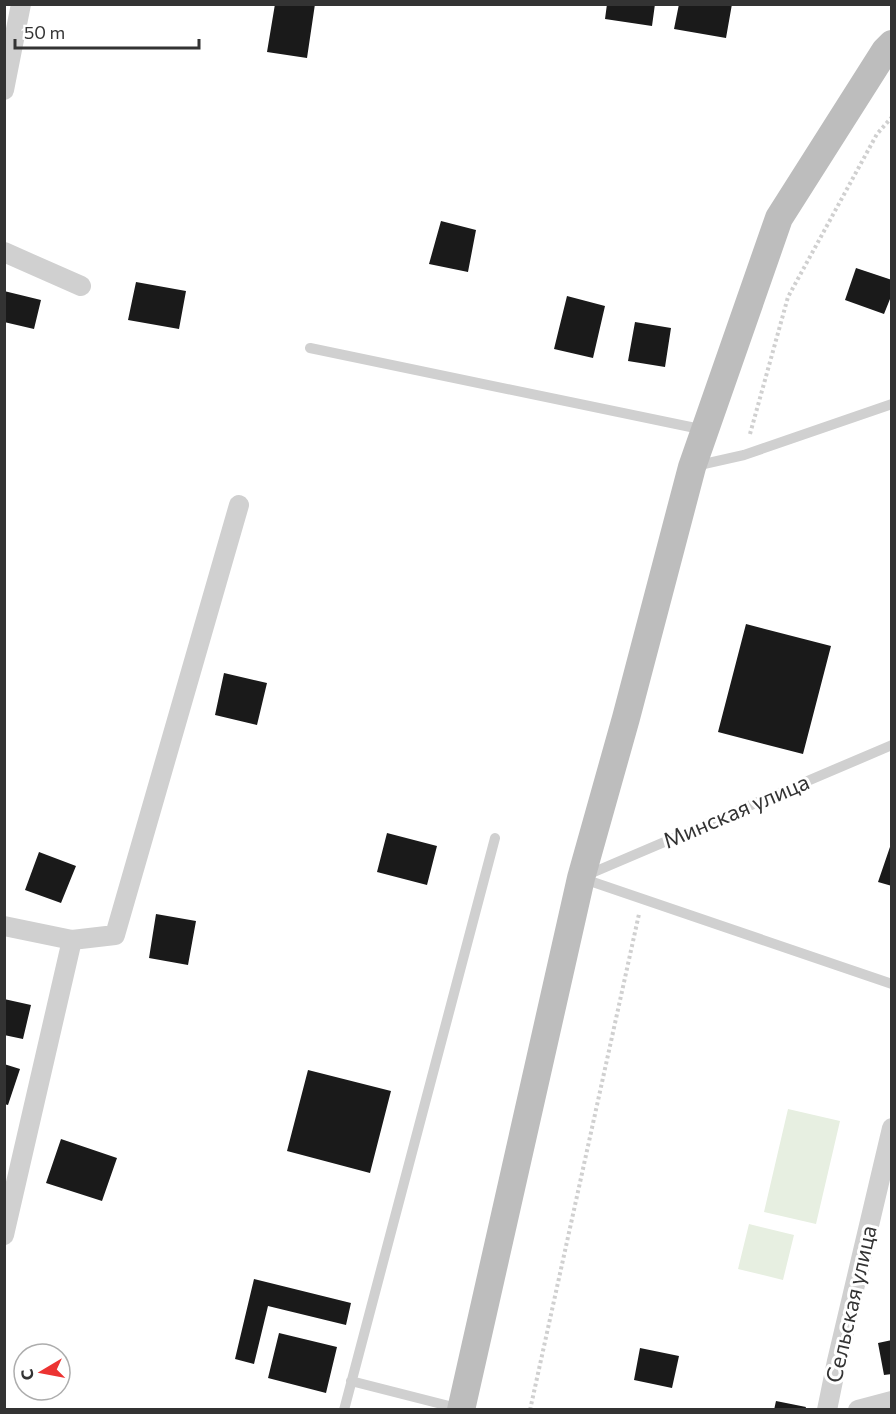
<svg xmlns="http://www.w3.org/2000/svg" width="896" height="1414" font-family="Commissioner,sans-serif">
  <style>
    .green { fill: #e7efe1 }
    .building { fill: #1a1a1a }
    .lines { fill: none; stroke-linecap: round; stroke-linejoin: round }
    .path { stroke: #d0d0d0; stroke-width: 4; stroke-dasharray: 3 3; stroke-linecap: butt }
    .service { stroke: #d0d0d0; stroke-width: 10 }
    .minor { stroke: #d0d0d0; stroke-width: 20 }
    .secondary { stroke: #bdbdbd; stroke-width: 28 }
    .labels { text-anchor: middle; stroke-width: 6; stroke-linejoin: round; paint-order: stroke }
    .street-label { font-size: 22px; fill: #333; stroke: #fff }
  </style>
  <rect width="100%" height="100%" fill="#fff"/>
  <!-- green -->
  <path class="green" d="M788 1109 840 1121 816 1224 764 1212Z
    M749 1224 794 1235 783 1280 738 1269Z"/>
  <!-- building -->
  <path class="building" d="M275 4H315L307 58 267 52Z
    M607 4H655L652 26 605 19Z
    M679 4H732L726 38 674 29Z
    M441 221 476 230 468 272 429 264Z
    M856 268 892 280V294L884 314 845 300Z
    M136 282 186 291 179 329 128 320Z
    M4 291 41 300 34 329 4 322Z
    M567 296 605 306 593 358 554 349Z
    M635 322 671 328 665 367 628 361Z
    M746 624 831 646 803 754 718 732Z
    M224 673 267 683 257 725 215 715Z
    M387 833 437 846 427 885 377 872Z
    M891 844H892V886L878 882Z
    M39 852 76 866 61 903 25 890Z
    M156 914 196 921 188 965 149 958Z
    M4 999 31 1005 23 1039 4 1035Z
    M4 1064 20 1069 8 1105 4 1104Z
    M308 1070 391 1091 370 1173 287 1151Z
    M61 1139 117 1158 102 1201 46 1183Z
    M254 1279 351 1303 346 1325 268 1306 254 1364 235 1359Z
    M279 1333 337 1347 326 1393 268 1378Z
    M892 1340V1374L884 1375 878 1343Z
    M640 1348 679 1356 672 1388 634 1380Z
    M776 1401 806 1407 805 1410H774Z"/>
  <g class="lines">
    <!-- path -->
    <path class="path" d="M750 434 788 297 877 134 892 117
      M530 1410 639 914"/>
    <!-- service -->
    <path class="service" d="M310 348 705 430
      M695 466 744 455 892 404
      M587 875 892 745
      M581 878 892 984
      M351 1381 461 1409
      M344 1410 495 838"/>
    <!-- minor -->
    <path class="minor" d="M4 90 21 4
      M4 252 81 286
      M4 926 72 940
      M4 1235 72 940 115 935 239 505
      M827 1410 837 1361 892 1128
      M858 1410 892 1401"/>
    <!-- secondary -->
    <path class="secondary" d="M461 1410 581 878 626 718 692 467 779 218 885 51 892 44"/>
  </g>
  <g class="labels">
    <!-- street labels -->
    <g class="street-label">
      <text transform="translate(736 811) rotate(-23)" y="8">Минская улица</text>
      <text transform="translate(851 1304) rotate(-77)" y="8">Сельская улица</text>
    </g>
  </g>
  <!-- border -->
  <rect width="896" height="1414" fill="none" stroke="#333333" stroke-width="12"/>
  <!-- north arrow -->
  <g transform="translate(42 1372) rotate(260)"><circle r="28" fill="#ffffff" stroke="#adadad" stroke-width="1.5"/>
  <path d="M0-4.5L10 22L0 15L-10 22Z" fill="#ec3332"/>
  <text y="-9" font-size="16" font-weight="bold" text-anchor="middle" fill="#333333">С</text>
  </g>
  <!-- scale -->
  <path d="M15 39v9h184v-9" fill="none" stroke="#333333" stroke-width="3"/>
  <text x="24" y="39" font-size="18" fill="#333333" stroke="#ffffff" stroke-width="4.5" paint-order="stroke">50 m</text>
</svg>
